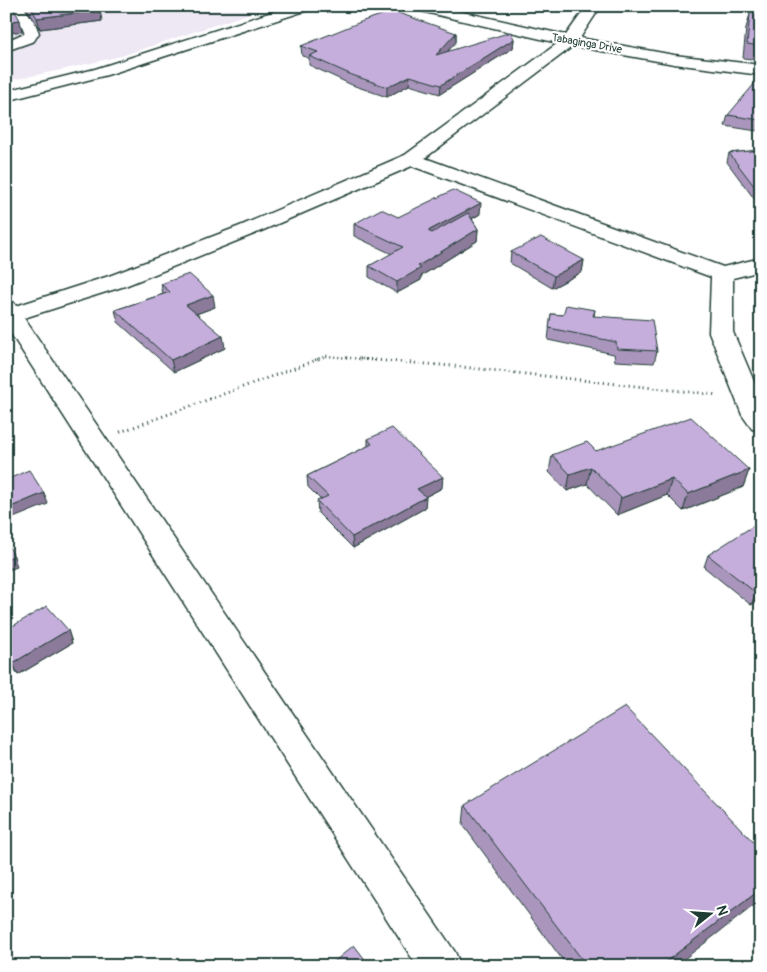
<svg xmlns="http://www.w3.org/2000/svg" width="767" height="972" font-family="Pangolin,sans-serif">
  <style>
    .built { fill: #eee7f4 }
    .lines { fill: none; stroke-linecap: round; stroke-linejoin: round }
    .minor-casing { stroke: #1f3d34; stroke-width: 3 }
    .path-far1 { stroke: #1f3d34; stroke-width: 2.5; stroke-dasharray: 1 3; stroke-linecap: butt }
    .path { stroke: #1f3d34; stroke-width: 3; stroke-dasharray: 1 4; stroke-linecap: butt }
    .minor { fill: #fff; fill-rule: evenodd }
    .wall { fill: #aa96bd; stroke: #1f3d34 }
    .shaded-wall { fill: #8b7a9a; stroke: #1f3d34 }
    .building { fill: #c6aedc; stroke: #1f3d34 }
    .labels { text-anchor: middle; stroke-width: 4.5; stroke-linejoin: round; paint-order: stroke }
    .far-street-label { font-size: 11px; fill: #1f3d34; stroke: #fff }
  </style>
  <rect width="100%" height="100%" fill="#fff"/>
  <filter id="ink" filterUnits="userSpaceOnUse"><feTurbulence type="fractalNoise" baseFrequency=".02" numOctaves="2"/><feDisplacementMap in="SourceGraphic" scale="10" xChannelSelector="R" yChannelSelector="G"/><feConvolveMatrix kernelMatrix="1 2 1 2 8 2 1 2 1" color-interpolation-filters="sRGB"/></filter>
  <g filter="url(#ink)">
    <!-- built -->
    <path class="built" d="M6 6H272L121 56 61 70 6 81Z"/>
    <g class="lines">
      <defs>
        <path id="minor" d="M8 6H23L35 23 39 33 34 41 6 51V41L25 33 21 24Z
          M291 6H313L311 9 107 75 6 101V91L95 69Z
          M409 6H436L566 35 587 6H601L580 38 674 55 761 65V75L674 64 573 46 425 158 723 267 761 258V271L733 278V332L761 398V431L752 429 742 415 709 332 711 277 412 166 254 234 125 286 24 318 455 952 461 966H417L6 326V301L14 303 16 306 109 276 240 226 405 155 558 43 416 10Z"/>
      </defs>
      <!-- minor casing -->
      <use href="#minor" class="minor-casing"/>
      <!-- path-far1 -->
      <path class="path-far1" d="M315 360 326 356 376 360"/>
      <!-- path -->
      <path class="path" d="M360 359 453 366 718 395
        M120 432 319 359"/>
      <!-- minor -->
      <use href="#minor" class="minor"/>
    </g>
    <!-- wall -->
    <path class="wall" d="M25 6H98L102 21 40 29Z
      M750 14 761 15V60L743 58 746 28Z
      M456 33V42L447 52 514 39 513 48 440 94 409 85 387 97 352 85 309 65V58L302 56 301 46Z
      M728 115 761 117 757 131 725 126Z
      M761 150V208L727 162 729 153Z
      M480 214 472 219 478 229 477 241 421 276V280L397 293 369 277V266L392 254 354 236V224L398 217Z
      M511 252 584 260 582 272 552 288 510 263Z
      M161 284 215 307 196 314 225 348 174 372 118 322 115 310 163 294Z
      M595 310 594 316 657 351 654 363 615 361 614 354 548 340 551 314 563 315Z
      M368 439 442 488 425 497V508L353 548 318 513 317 501 321 500 308 487 307 476 368 446Z
      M596 451 749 470 743 487 683 511 667 495 617 515 587 484 567 491 549 472 552 455Z
      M761 532V599L751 605 704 567 708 555Z
      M6 630H68L72 643 18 675 6 660Z
      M465 805 675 966H567L463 825Z"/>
    <!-- shaded-wall -->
    <path class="shaded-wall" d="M100 10 102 21 40 29 37 18Z
      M20 20 22 31 6 34V22Z
      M456 33V42L436 64V55Z
      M514 39 513 48 440 94 441 85Z
      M410 76 409 85 387 97V87Z
      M481 203 480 214 428 243V231Z
      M478 229 477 241 421 276V280L397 293V282L418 266Z
      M584 260 582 272 552 288 554 276Z
      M213 295 215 307 188 317 186 305Z
      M223 336 225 348 174 372 171 360Z
      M591 467 587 484 567 491 570 474Z
      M749 470 743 487 683 511 688 494Z
      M443 477 442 488 417 501V489Z
      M672 479 667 495 617 515 621 498Z
      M44 493 48 504 6 521V509Z
      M426 497 425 508 353 548 352 537Z
      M14 556 17 567 6 571V559Z
      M761 590V599L751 605 756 593Z
      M68 630 72 643 18 675 13 663Z
      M761 889V900L675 966H660Z"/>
    <!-- building -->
    <path class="building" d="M6 6H12L20 20 6 22Z
      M30 6H98L100 10 37 18Z
      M393 11 456 33 436 55 511 32 514 39 441 85 410 76 387 87 352 75 309 56 318 52 301 46 363 21Z
      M750 14 761 15V46L747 44Z
      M761 76V116L760 120 728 115Z
      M761 150V195L729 153Z
      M453 190 481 203 428 231 432 233 468 213 478 229 418 266 421 268 397 282 369 266 403 247 354 224 381 209 398 217Z
      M541 237 584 260 554 276 511 252Z
      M189 274 213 295 186 305 223 336 171 360 115 310 170 292 161 284Z
      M566 305 595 310 593 316 652 320 657 351 617 349 616 342 549 328 551 314 563 315Z
      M691 417 749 470 688 494 672 479 621 498 591 467 570 474 552 455 587 442 596 451Z
      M392 428 443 477 417 489 426 497 352 537 317 501 328 496 307 476 372 444 368 439Z
      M29 470 44 493 6 509V480Z
      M753 526 761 532V590L756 593 708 555Z
      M6 541 14 556 6 559Z
      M47 606 68 630 13 663 6 654V630Z
      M625 707 761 850V889L660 966H587L465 805Z
      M354 945 370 966H329Z"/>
  </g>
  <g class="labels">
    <!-- far-street labels -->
    <g class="far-street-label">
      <text transform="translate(587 43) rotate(10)" y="4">Tabaginga Drive</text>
    </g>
  </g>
  <!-- margin -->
  <rect width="767" height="972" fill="none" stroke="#fff" stroke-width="25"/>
  <rect x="12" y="12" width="742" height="947" fill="none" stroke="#1f3d34" stroke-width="2" filter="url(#ink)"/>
  <!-- north arrow -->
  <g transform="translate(710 914) rotate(73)" stroke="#ffffff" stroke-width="4" paint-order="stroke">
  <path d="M0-4L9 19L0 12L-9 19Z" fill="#1f3d34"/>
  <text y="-8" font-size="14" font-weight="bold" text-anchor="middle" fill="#1f3d34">N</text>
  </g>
</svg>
